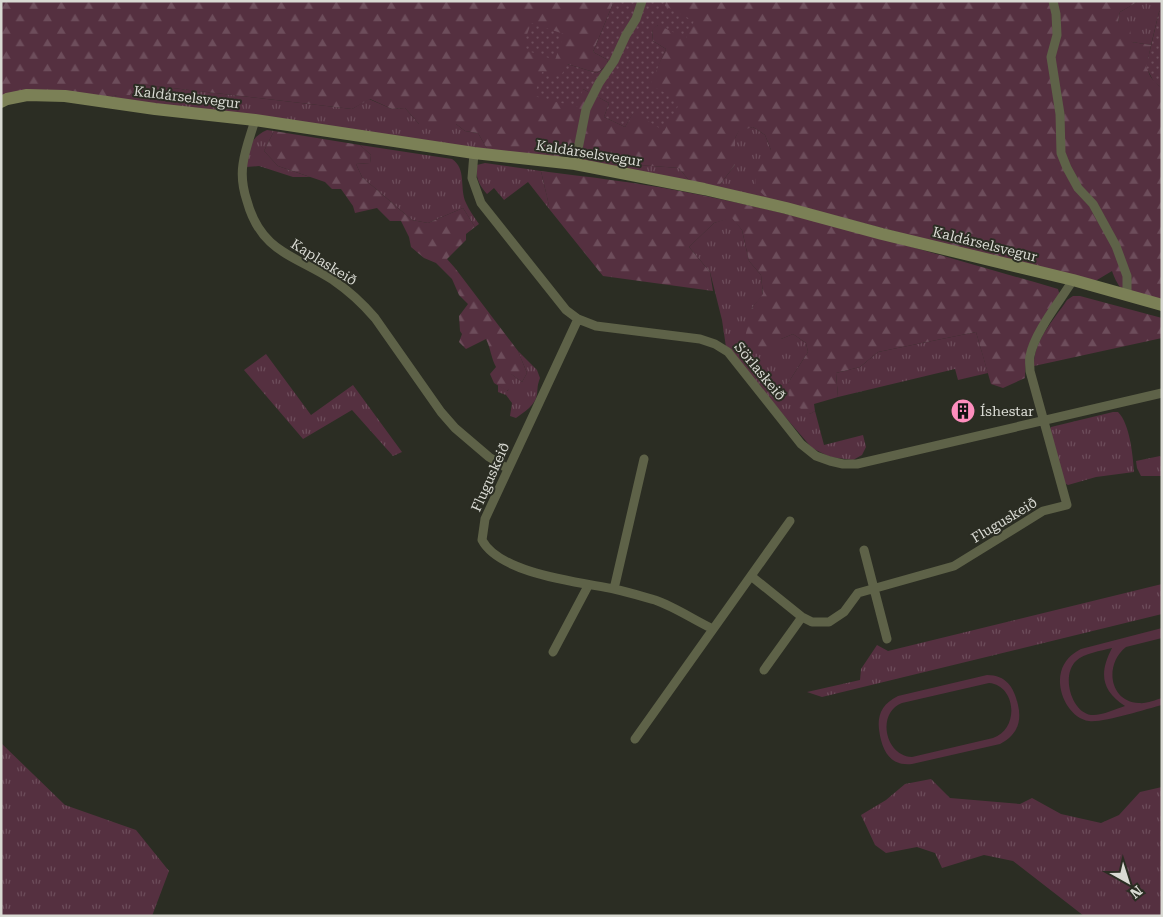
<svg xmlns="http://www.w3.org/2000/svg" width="1163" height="917" font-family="'Roboto Serif',serif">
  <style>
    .grass { fill: url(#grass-tufts) }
    .forest { fill: url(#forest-firs) }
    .garden { fill: url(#garden-dots) }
    .pitch { fill: #553040; fill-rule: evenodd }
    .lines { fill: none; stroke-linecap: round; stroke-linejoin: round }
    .street { stroke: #5e6248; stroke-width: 9 }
    .secondary { stroke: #7b8056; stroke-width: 12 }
    .labels { text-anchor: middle; stroke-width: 4; stroke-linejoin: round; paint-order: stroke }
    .street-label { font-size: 14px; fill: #d9dad3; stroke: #2b2d23 }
    .poi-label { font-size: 14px; fill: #d9dad3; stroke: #2b2d23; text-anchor: start }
  </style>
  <defs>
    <pattern id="grass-tufts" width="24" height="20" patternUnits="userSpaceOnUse" patternTransform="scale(1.25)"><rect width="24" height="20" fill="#553040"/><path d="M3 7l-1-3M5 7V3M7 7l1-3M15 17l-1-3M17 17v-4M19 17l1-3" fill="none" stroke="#6d4d5b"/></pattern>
    <pattern id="forest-firs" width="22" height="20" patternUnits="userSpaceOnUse" patternTransform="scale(1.25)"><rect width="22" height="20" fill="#553040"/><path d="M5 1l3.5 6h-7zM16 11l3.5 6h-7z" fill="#6d4d5b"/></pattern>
    <pattern id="garden-dots" width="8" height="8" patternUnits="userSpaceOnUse" patternTransform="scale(1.25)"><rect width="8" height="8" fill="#553040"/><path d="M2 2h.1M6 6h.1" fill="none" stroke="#6d4d5b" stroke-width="1.8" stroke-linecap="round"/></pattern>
  </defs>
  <rect width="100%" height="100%" fill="#2b2d23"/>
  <!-- grass -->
  <path class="grass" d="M1139 1H1162V8L1159 12 1151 45 1132 42 1118 22 1120 12Z
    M138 84 352 109 369 99 392 109 405 108 419 124H456L465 131 478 133 490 154 107 98 117 95H130Z
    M753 127 765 135 771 150 767 198 718 187 735 165V138L739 130Z
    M267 130 274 131 264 151 278 166 310 177H293L259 166 246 167C249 149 249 138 267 130Z
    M360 145 452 159C467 169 459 188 466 203 469 210 474 217 479 224L475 227 463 208 428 223 412 220 362 177 356 164 370 163 371 155Z
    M605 161 615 165 626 164 679 168 691 183 599 163Z
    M485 163 541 171 550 210 528 182 504 200 494 188 487 194C479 185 475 177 477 165Z
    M732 217 742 230 749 261 761 275 763 295 751 309 781 339 793 334 806 343 808 352 788 383 810 414 815 411 824 445 863 435 866 447 862 455 853 460 830 457 812 448 753 380 727 354 722 320 710 272 689 247 714 223Z
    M976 332 988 373 958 380 955 369 838 397 836 373 860 367 878 352Z
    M518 351 537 370 540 378C537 386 538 387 537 394 536 405 524 412 516 418L510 416 512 403 506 395 498 392V385L508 391 510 373 522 382 527 373Z
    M266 354 311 415 353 385 402 452 393 456 352 410 303 439 244 370Z
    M1113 412H1118C1130 424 1133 456 1134 472L1096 477 1068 485 1060 481 1049 432 1051 427Z
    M1160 456 1162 458V476H1141L1137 468 1136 461Z
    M1162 584V614L822 697 807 692 860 680 861 669 877 645 888 651Z
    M1 743 65 805 136 830 169 871 152 916H1Z
    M931 779 950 798 1020 804 1032 798 1061 814 1101 823 1119 815 1140 792 1162 787V916H1084L1013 861 984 855 942 868 935 853 917 847 886 853 875 845 861 815 886 800 905 784Z"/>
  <!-- forest -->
  <path class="forest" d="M1 1H614L593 52 608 60 607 65 597 73 567 64 583 89 609 103 604 117 625 127 649 85 666 49 653 41 652 29 658 25 666 1H1139L1120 12 1118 22 1130 29 1132 42 1151 45C1147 66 1143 74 1162 88V308C1137 301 1121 298 1112 271L1092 283 767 198 756 188 755 170 771 150 765 135 753 127 739 131 735 138V165L718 187 691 183 679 168 626 164 615 165 605 161 599 163 581 161 582 148 565 154 552 161 490 154 478 133 465 131 456 124H419L405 108 392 109 370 99 352 109 138 84 130 95H117L107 98 1 96Z
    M274 131 360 145 371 155 370 163 356 164 362 177 412 220 428 223 463 208 475 227 466 234V240L447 259 455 268 518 351 527 373 522 382 511 374 512 385 507 391 494 383 490 374 496 367C491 358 491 349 486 339L466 349 459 342 462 334 460 331 459 316 468 304 459 295 452 279 436 263 424 258 411 247 409 237 401 221H390L377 208 355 213 353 206 341 189H332L325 182 278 166 264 151Z
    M541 171C588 177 634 182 680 191 808 215 933 253 1058 289L1060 296C1040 326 1026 340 1025 378L1003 388 991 384 976 332 878 352 860 367 836 373 838 397 814 404 815 411 810 414 789 402 788 383 808 352 806 343 793 334 781 339 774 349 757 353 745 338 751 309 763 294 761 275 749 261 742 230 732 218 714 223 689 247 710 272 713 291 603 276 550 210Z
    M1073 296H1080L1162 318V338L1034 366C1033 341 1054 320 1067 300Z"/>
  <!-- garden -->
  <path class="garden" d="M614 1H666L665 6 694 21 686 38 658 25 652 30 653 41 666 49 650 85 681 101 664 131 634 112 625 127 604 117 609 103 583 89 577 107 534 96 542 72 561 76 567 64 597 73 607 66 608 60 593 52Z
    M1162 8V88L1154 82 1146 67 1159 12Z
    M531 23 564 34 555 60 522 49Z"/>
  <!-- pitch -->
  <path class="pitch" d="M1162 628V638L1126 647C1104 664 1109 702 1139 703 1146 704 1155 700 1162 698V705C1146 709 1103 723 1089 721 1069 718 1056 691 1061 672 1064 661 1071 654 1081 649ZM1112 648C1099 673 1101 690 1125 706 1116 709 1101 716 1091 715 1071 712 1061 675 1076 661 1084 653 1101 651 1112 648Z
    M987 675C1006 675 1014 687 1018 705 1022 722 1017 735 1000 744L912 764C894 766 885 756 881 740 876 720 878 706 898 696ZM989 683C1016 685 1020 729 993 738L912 757C885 756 876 713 902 703Z"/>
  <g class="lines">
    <!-- street -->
    <path class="street" d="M1053 1 1056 14 1057 35 1051 57 1060 114 1061 153 1067 168 1078 188 1093 204 1116 246 1127 276V296
      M255 120C251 134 245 149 243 164 241 177 243 189 247 201 261 252 294 255 333 280 349 291 363 304 375 318L441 412 455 428 489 457 508 469
      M474 153 472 178 481 203 566 310 578 319 596 326 700 339 715 344 728 352 801 444 816 456 830 461 843 464H857L1162 393
      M575 164 586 109 599 83 614 61 626 35 636 19 642 1
      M578 319 485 519 482 540C500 574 579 582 614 589 628 592 641 596 655 600 675 607 694 620 713 629
      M864 550 887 639
      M751 576 802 617 812 622H829L844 612 858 593 954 566 1043 511 1067 505 1030 371C1030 366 1029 360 1030 356 1034 333 1060 301 1073 280
      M614 589 644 459
      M553 652 588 586
      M764 670 802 617
      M635 739 790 521"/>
    <!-- secondary -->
    <path class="secondary" d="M1 102 7 99 27 95 65 96 155 109 255 120 474 153 575 164 704 189 786 208 882 234 1073 280 1162 305"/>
  </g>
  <!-- icons -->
  <defs>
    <symbol id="building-disc" viewBox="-11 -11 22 22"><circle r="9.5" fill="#fe8ebe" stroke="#2b2d23"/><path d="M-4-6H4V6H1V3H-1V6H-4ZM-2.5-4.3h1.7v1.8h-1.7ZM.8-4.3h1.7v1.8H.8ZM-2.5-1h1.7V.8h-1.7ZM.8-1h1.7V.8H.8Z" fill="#111"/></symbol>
  </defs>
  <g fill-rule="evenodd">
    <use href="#building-disc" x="949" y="397" width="28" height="28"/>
  </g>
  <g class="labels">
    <!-- street labels -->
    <g class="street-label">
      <text transform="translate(187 97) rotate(7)" y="5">Kaldárselsvegur</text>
      <text transform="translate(589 153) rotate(9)" y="5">Kaldárselsvegur</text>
      <text transform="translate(985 244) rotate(14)" y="5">Kaldárselsvegur</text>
      <text transform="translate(324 262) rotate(32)" y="5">Kaplaskeið</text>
      <text transform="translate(760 371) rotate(50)" y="5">Sörlaskeið</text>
      <text transform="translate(490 477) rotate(-66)" y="5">Fluguskeið</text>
      <text transform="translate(1004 520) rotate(-31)" y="5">Fluguskeið</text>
    </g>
    <!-- poi labels -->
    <g class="poi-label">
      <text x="980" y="416">Íshestar</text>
    </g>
  </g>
  <!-- border -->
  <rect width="1163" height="917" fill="none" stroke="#d9dad3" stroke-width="5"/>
  <!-- north arrow -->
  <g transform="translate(1128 882) rotate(141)" stroke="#2b2d23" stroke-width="4" paint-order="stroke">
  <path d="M0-4L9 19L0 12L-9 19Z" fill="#d9dad3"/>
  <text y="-8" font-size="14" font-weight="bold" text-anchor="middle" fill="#d9dad3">N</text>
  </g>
</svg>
